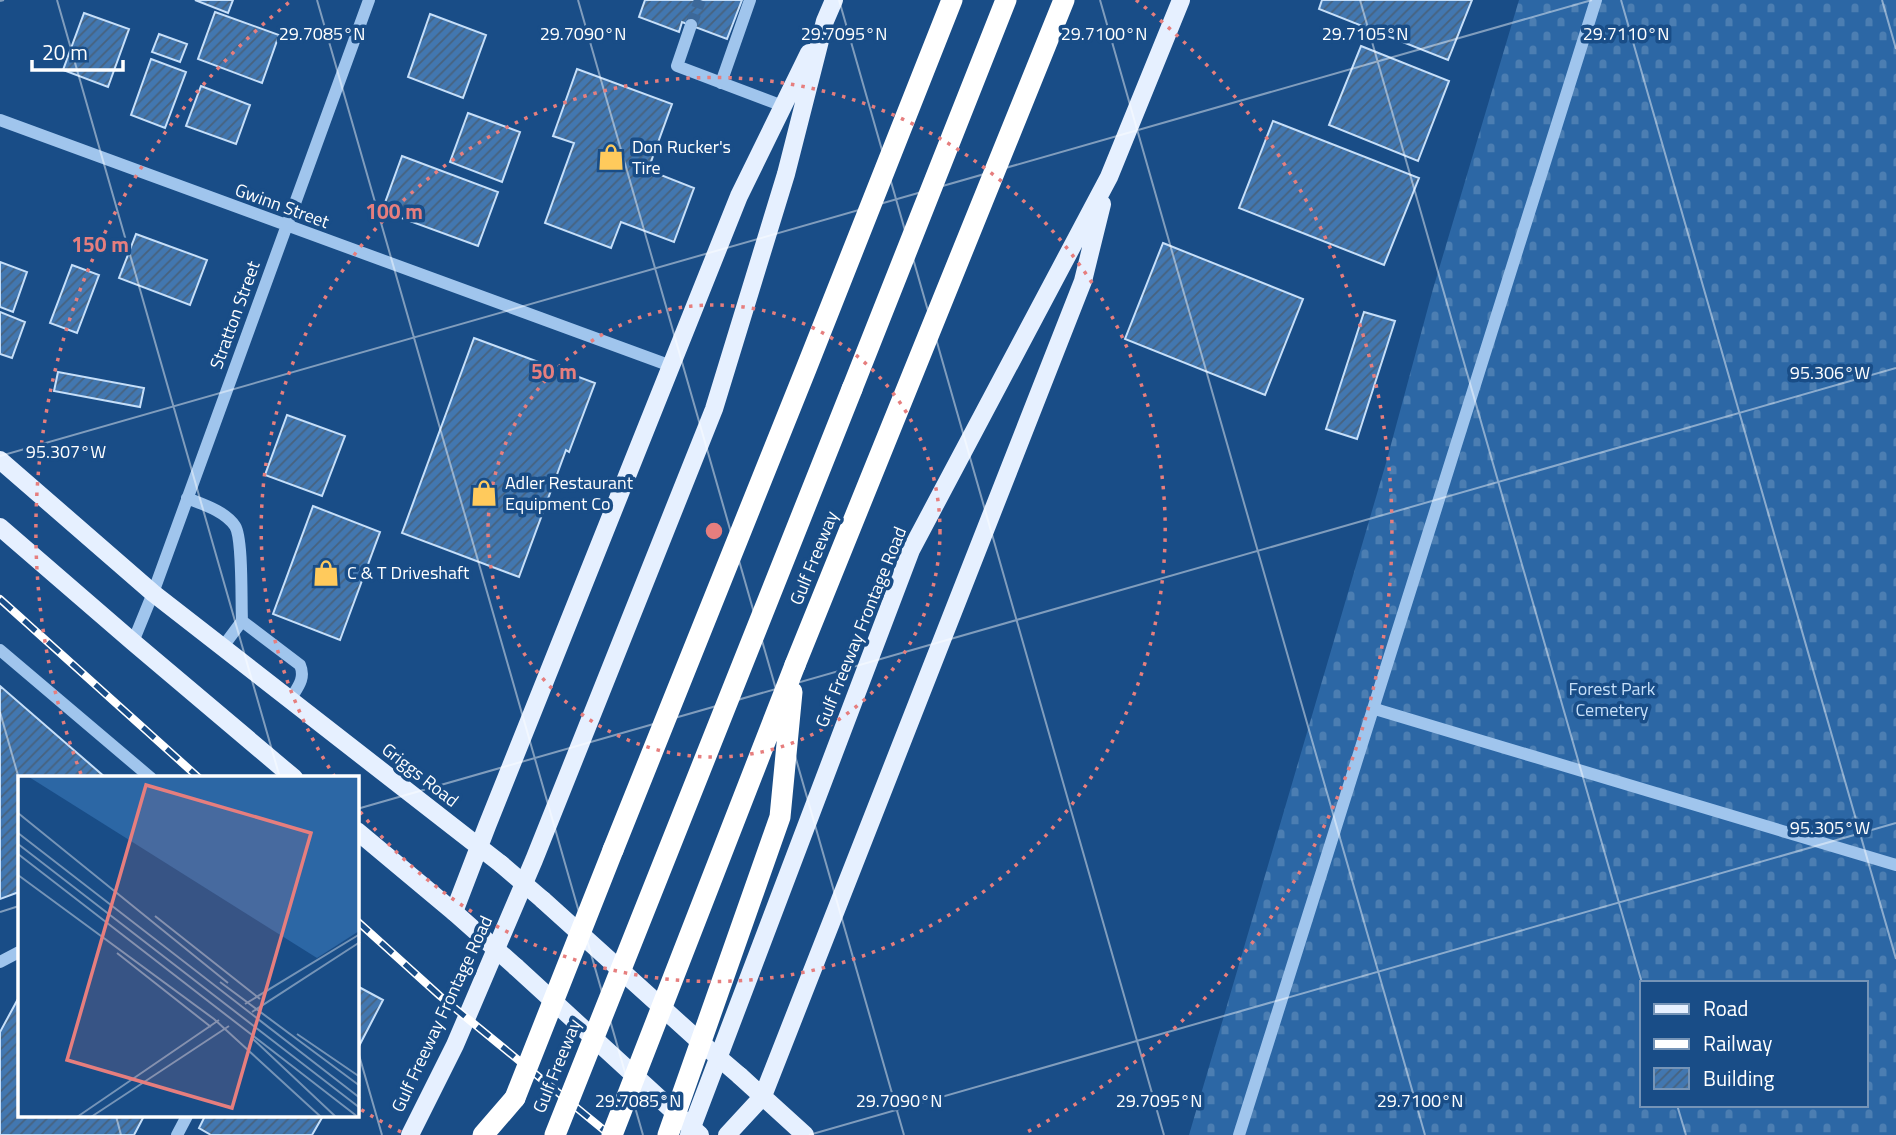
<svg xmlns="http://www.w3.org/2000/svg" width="1896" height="1135" font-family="'Titillium Web',sans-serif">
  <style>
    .cemetery { fill: url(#cemetery-stones); fill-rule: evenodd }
    .building { fill: url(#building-hatch); stroke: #c6dff9; stroke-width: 2 }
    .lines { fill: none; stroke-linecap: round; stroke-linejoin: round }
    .minor-tunnel { stroke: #3c6899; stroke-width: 12; stroke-dasharray: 12 6; stroke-linecap: butt }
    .minor { stroke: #a0c5ed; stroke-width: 12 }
    .major { stroke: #e6f0ff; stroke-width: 18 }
    .highway { stroke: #fff; stroke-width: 21 }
    .rail-casing { stroke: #fff; stroke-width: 8 }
    .rail { stroke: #194d87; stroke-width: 5; stroke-dasharray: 16; stroke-linecap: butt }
    .major-bridge { stroke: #e6f0ff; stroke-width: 18 }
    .highway-bridge { stroke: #fff; stroke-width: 21 }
    .ticks { fill: none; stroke: #fff; stroke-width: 2; stroke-opacity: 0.45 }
    .ring { fill: none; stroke: #e67e7e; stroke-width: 3.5; stroke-dasharray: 3.5 7 }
    .labels { text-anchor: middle; stroke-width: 7; stroke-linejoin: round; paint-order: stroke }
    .poi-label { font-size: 18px; fill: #fff; stroke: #194d87; text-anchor: start }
    .street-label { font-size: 18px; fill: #fff; stroke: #194d87 }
    .park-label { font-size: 18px; fill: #c6dff9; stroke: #194d87 }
    .inset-road { fill: none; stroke: #7594b7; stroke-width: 2 }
    .view { fill: #e67e7e; fill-opacity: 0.15; stroke: #e67e7e; stroke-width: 3.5 }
    .inset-edge { fill: none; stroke: #fff; stroke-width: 3.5 }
    .ticks-label { font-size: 18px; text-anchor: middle; fill: #fff; stroke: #194d87; stroke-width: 7; stroke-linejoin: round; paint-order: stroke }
    .centre { fill: #e67e7e; stroke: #194d87; stroke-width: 3.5 }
    .ring-label { font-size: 21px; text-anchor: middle; font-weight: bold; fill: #e67e7e; stroke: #194d87; stroke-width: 7; stroke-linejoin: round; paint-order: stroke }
  </style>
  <defs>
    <pattern id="cemetery-stones" width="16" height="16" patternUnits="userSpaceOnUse" patternTransform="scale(1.75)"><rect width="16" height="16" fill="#2c67a5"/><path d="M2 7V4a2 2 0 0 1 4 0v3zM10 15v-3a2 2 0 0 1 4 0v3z" fill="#4c7eb2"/></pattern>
    <pattern id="building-hatch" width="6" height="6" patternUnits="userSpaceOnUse" patternTransform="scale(1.75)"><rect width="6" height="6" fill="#4277b0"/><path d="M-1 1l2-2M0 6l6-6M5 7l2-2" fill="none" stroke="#47627e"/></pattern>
  </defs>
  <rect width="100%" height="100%" fill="#194d87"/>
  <!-- cemetery -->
  <path class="cemetery" d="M1519 0H1896V1135H1189L1386 463 1433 289ZM1642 983H1866V1105H1642Z"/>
  <!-- building -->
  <path class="building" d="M195 0H233L228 13Z
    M645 0H742L727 39 682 22 679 32 639 17Z
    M1322 0H1472L1448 60 1319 9Z
    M215 12 279 35 262 83 198 59Z
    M84 13 129 29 108 87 63 70Z
    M430 14 486 35 463 98 408 77Z
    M159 34 187 44 180 62 152 52Z
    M1361 46 1449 81 1418 161 1329 125Z
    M151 59 186 72 165 128 131 115Z
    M577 69 672 104 648 170 694 188 674 242 621 222 611 248 545 223 574 143 553 136Z
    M201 86 250 105 236 144 186 126Z
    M468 113 520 132 502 182 450 162Z
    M1273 121 1419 178 1384 265 1239 208Z
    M402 156 498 192 478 246 382 211Z
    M136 234 207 260 190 305 119 278Z
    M1163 243 1303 299 1265 395 1125 339Z
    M0 262 27 272 13 312 0 307Z
    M72 265 99 275 77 333 50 323Z
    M0 312 25 322 12 358 0 354Z
    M1364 312 1395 321 1357 439 1326 429Z
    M474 338 595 383 569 452 566 450 519 577 402 533Z
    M58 372 144 388 140 407 54 391Z
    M287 415 345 436 322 496 265 475Z
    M313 506 380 532 340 640 273 614Z
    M0 686 106 778H19V892L0 899Z
    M357 986 383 1000 357 1050Z
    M19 997V1116H144L134 1135H0V1032Z
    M205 1116H323L312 1135H211L199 1128Z"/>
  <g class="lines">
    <!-- minor-tunnel -->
    <path class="minor-tunnel" d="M691 25 700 0"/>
    <!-- minor -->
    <path class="minor" d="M691 25 677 66 783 106
      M721 83 750 0
      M0 120 671 366
      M187 498C202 504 225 511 235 526 243 538 241 603 242 621
      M133 642 153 593 369 0
      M222 648 242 621 300 665C306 679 297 688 290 700
      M0 650 151 778
      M1375 709 1896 865
      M0 962 19 952
      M177 1135 187 1116
      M1239 1135 1596 0"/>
    <!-- major -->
    <path class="major" d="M0 460 153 593 501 864
      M0 527 133 642 294 778
      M357 831 454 912 487 826 739 196 809 53
      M543 900 698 1040
      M516 967 671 1109
      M740 1076 805 1135
      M410 1135 455 1045 534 860 714 409 786 174 825 21 834 0
      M689 1135 911 550 1109 177 1181 0
      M727 1135 763 1096 1083 281 1102 204"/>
    <!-- highway -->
    <path class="highway" d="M852 389 1006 0
      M795 665 1064 0
      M613 850 806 369 952 0
      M483 1135 515 1098"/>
    <defs>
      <path id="rail" d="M0 599 199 778
        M357 921 440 996 610 1135"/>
    </defs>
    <!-- rail casing -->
    <use href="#rail" class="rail-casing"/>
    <!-- rail -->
    <use href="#rail" class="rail"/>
    <!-- major-bridge -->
    <path class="major-bridge" d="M501 864 543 900
      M454 912 516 967
      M698 1040 740 1076
      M671 1109 700 1135"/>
    <!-- highway-bridge -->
    <path class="highway-bridge" d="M515 1098 613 850
      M555 1135 852 389
      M612 1135 795 665
      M668 1135 780 817 792 692"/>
  </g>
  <!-- ticks -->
  <path class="ticks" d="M57 0 280 778M317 0 643 1135M578 0 904 1135M839 0 1164 1135M1100 0 1425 1135M1360 0 1642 983M1621 0 1896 959M1882 0 1896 49M0 1 4 0M0 456 1592 0M0 712 19 779M357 809 1896 368M0 912 19 906M357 1048 382 1135M1677 1105 1686 1135M116 1116 121 1135M809 1135 1896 823"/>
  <!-- distance rings -->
  <g class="ring">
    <circle cx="714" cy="531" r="226"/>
    <path d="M335 777A452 452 0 1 1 358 809"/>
    <path d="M401 1132A678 678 0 0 1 360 1109M81 774A678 678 0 0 1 292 0M1136 0A678 678 0 0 1 1027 1132"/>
  </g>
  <!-- icons -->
  <defs>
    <symbol id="shop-bare" viewBox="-9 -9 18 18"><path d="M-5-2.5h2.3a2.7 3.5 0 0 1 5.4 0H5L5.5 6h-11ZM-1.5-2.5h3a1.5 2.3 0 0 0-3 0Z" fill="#ffca5c" stroke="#194d87" stroke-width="2.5" paint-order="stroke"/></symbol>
  </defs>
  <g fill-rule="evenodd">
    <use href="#shop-bare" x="592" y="138" width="38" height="38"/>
    <use href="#shop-bare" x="465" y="474" width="38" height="38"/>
    <use href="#shop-bare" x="307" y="554" width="38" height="38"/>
  </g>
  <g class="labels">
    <!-- poi labels -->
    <g class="poi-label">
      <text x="632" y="153">Don Rucker's<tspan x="632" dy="21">Tire</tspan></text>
      <text x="505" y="489">Adler Restaurant<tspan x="505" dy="21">Equipment Co</tspan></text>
      <text x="347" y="579">C &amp; T Driveshaft</text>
    </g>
    <!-- street labels -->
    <g class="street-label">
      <text transform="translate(282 206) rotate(20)" y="6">Gwinn Street</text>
      <text transform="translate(235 315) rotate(-70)" y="6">Stratton Street</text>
      <text transform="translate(814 558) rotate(-68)" y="6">Gulf Freeway</text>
      <text transform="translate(861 627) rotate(-68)" y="6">Gulf Freeway Frontage Road</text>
      <text transform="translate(420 775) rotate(38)" y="6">Griggs Road</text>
      <text transform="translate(442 1014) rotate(-65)" y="6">Gulf Freeway Frontage Road</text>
      <text transform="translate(557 1066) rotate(-68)" y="6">Gulf Freeway</text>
    </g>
    <!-- park labels -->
    <g class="park-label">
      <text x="1612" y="695">Forest Park<tspan x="1612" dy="21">Cemetery</tspan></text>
    </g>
  </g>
  <!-- overview -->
  <g transform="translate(18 776)">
    <rect width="341" height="341" fill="#194d87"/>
    <path d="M11 1H341V155L299 182Z" fill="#2c67a5"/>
    <path class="inset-road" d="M0 37 210 207M0 57 342 322M0 68 342 332M0 78 340 341M0 99 196 243 303 341M137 140 242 223M99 177 193 251M202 206 342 310M227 228 342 158M234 236 342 166M279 258 342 301M234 262 318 341M59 341 201 244M73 341 211 250"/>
    <path class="view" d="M128 9 293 57 214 332 49 284Z"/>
    <rect width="341" height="341" class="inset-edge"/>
  </g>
  <g class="ticks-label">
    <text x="322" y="40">29.7085°N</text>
    <text x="583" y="40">29.7090°N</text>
    <text x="844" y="40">29.7095°N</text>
    <text x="1104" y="40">29.7100°N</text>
    <text x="1365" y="40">29.7105°N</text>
    <text x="1626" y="40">29.7110°N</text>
    <text x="1830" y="379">95.306°W</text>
    <text x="66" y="458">95.307°W</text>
    <text x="1830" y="834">95.305°W</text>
    <text x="638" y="1107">29.7085°N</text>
    <text x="899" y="1107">29.7090°N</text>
    <text x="1159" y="1107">29.7095°N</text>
    <text x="1420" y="1107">29.7100°N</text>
  </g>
  <circle cx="714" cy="531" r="10" class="centre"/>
  <g class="ring-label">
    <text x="394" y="219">100 m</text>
    <text x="100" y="252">150 m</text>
    <text x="554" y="379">50 m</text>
  </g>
  <!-- legend -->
  <rect x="1640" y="981" width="228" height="126" fill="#194d87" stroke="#7594b7" stroke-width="2"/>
  <rect x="1654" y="1004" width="35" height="10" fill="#e6f0ff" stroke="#7594b7" stroke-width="2"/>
  <text x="1703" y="1016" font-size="21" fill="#ffffff">Road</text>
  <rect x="1654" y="1039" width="35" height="10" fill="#ffffff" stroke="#7594b7" stroke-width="2"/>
  <text x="1703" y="1051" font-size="21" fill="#ffffff">Railway</text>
  <rect x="1654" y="1068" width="35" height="21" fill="url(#building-hatch)" stroke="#7594b7" stroke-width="2"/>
  <text x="1703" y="1086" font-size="21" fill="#ffffff">Building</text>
  <!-- scale -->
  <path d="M32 60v10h91v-10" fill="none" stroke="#ffffff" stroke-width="3.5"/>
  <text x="42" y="60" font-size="21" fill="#ffffff" stroke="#194d87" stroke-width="5" paint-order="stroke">20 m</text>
</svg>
